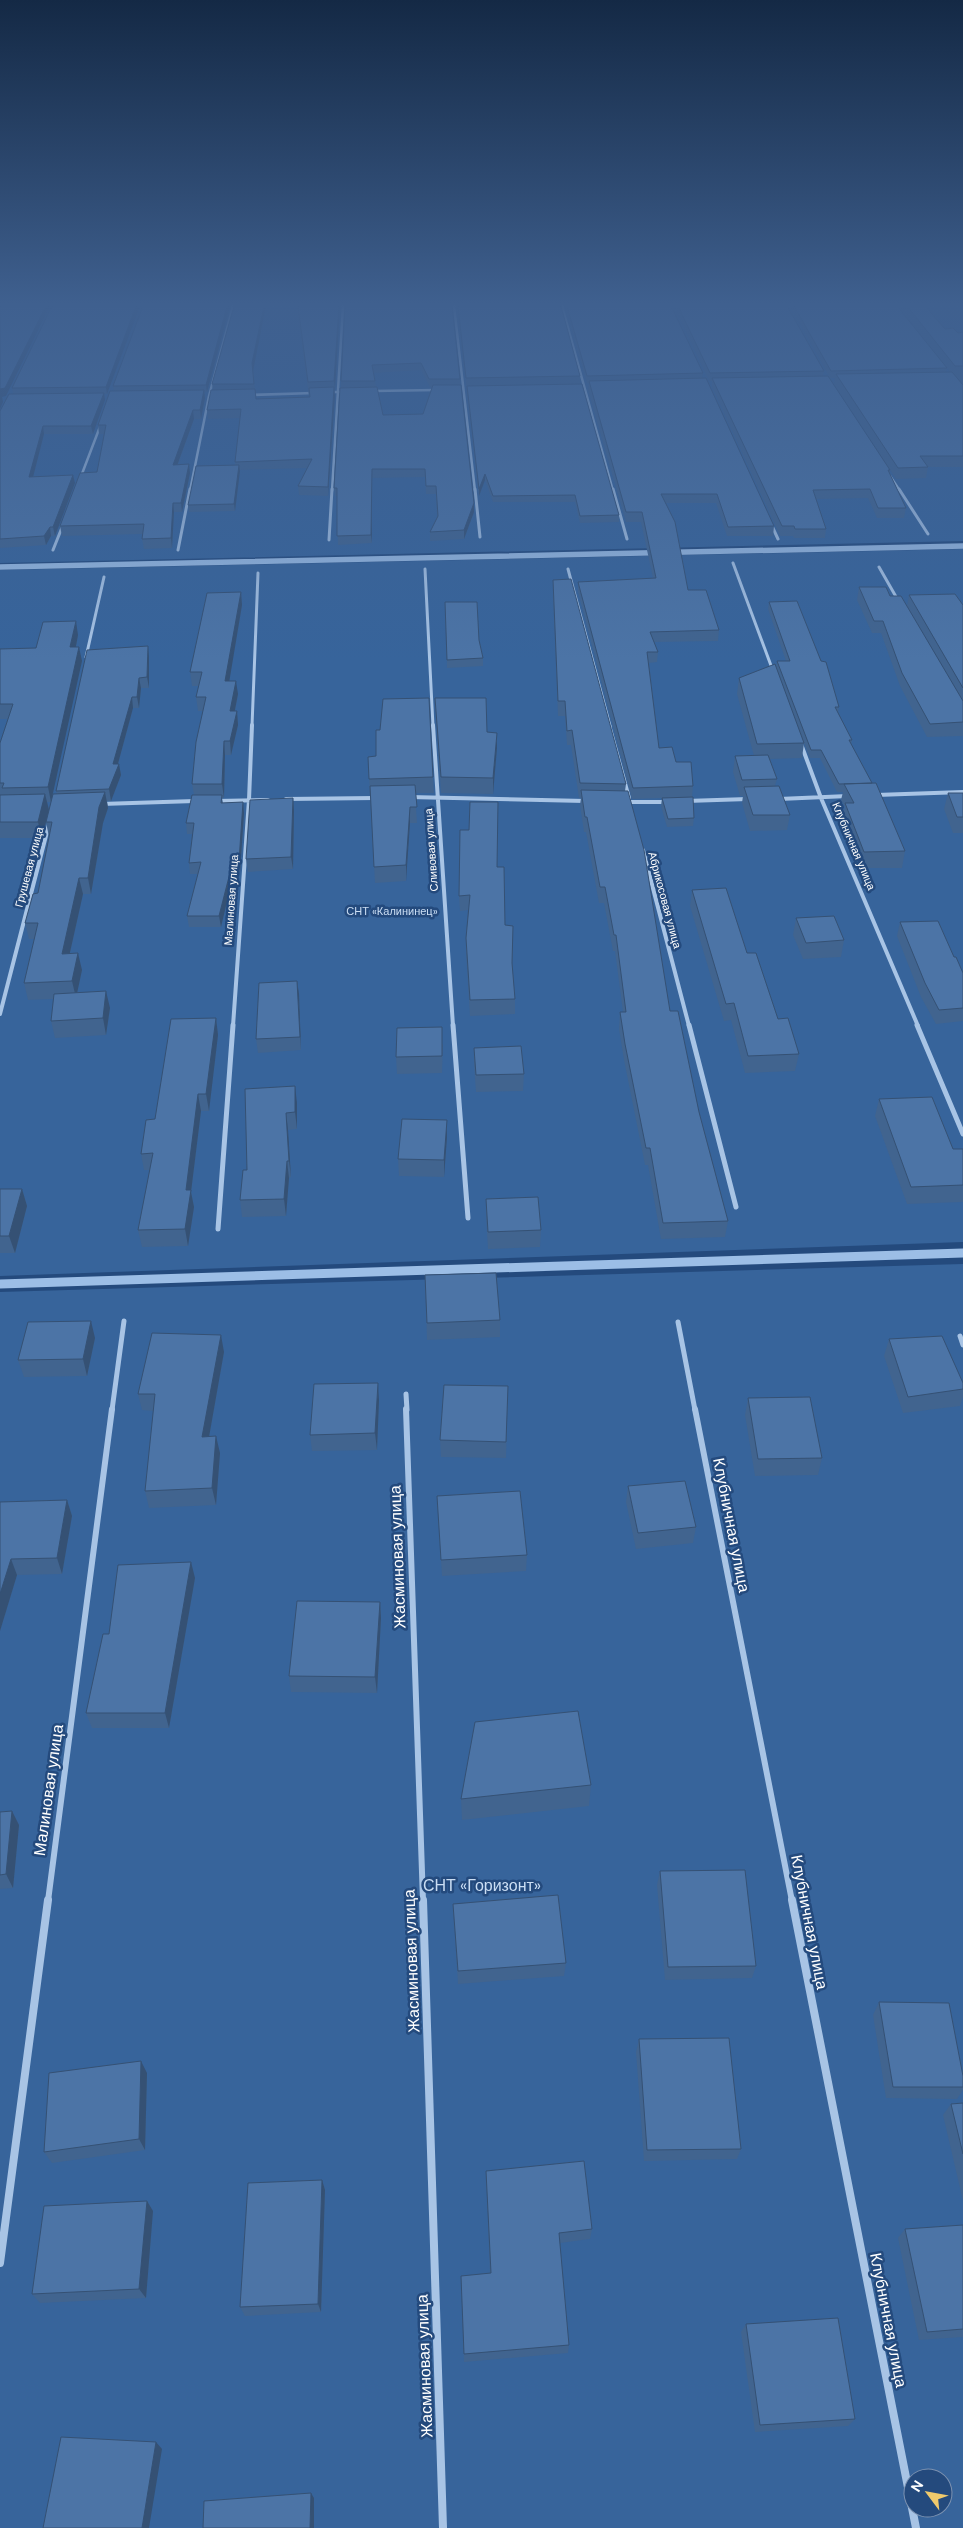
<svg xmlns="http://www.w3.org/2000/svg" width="963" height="2528" font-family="'DM Sans',sans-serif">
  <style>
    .green { fill: #37649b; fill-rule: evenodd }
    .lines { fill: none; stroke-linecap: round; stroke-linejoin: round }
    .stream-far1 { stroke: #9cbee6; stroke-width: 5.5 }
    .stream { stroke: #9cbee6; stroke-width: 9 }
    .street-far5 { stroke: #a8c4e5; stroke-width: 2.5 }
    .street-far4 { stroke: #a8c4e5; stroke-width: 3 }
    .street-far3 { stroke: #a8c4e5; stroke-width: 4 }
    .street-far2 { stroke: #a8c4e5; stroke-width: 5 }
    .street-far1 { stroke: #a8c4e5; stroke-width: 6 }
    .street { stroke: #a8c4e5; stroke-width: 8 }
    .wall { fill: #41648f; fill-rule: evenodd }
    .shaded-wall { fill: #355174 }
    .building { fill: #4c74a6; stroke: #355174 }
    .labels { text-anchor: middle; stroke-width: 5; stroke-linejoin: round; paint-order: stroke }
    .far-street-label { font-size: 11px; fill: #fff; stroke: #244a7d }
    .far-park-label { font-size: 11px; fill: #cbdef4; stroke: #244a7d }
    .near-street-label { font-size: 16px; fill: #fff; stroke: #244a7d }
    .near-park-label { font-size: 16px; fill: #cbdef4; stroke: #244a7d }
  </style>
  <rect width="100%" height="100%" fill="#244a7d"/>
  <!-- green -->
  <path class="green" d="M0 306H963V541L0 563Z
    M963 549V1242L0 1276V570Z
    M963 1264V2528H0V1292ZM913 2478H943V2508H913Z"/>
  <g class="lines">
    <!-- stream-far1 -->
    <path class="stream-far1" d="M0 567 963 546"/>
    <!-- stream -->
    <path class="stream" d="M0 1284 963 1253"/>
    <!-- street-far5 -->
    <path class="street-far5" d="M454 306 475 491
      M562 306 613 491
      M373 391 437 390
      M328 392H347
      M250 395 314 393
      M890 476 900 491
      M80 479 101 424
      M190 491 209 396 233 306
      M332 491 343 306"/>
    <!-- street-far4 -->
    <path class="street-far4" d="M475 489 480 537
      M613 489 627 539
      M899 489 928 534
      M772 526 778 539
      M329 540 332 489
      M53 550 63 525
      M178 550 190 489
      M733 563 773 671
      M879 567 899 602
      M425 569 433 726
      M568 569 610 726
      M86 657 104 577
      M252 726 258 573"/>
    <!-- street-far3 -->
    <path class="street-far3" d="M433 725 453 1026
      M609 725 629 798
      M801 744 821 798 918 1026
      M876 795 963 792
      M409 797 585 801
      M286 799 375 798
      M779 799 848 796
      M216 801 268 800
      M686 801 748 799
      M626 802H668
      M101 804 195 801
      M643 850 689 1026
      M0 1014 49 824
      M233 1026 249 800 252 725"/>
    <!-- street-far2 -->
    <path class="street-far2" d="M453 1025 468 1218
      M689 1025 736 1207
      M917 1025 963 1134
      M218 1229 233 1025
      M678 1322 695 1410
      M960 1336 963 1345
      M406 1394 407 1410
      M112 1410 124 1321"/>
    <!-- street-far1 -->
    <path class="street-far1" d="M406 1409 423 1901
      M695 1409 792 1901
      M48 1901 112 1409"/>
    <!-- street -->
    <path class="street" d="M423 1900 443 2528
      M792 1900 916 2528
      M0 2263 48 1900"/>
  </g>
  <!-- wall -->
  <path class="wall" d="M52 306H140L107 394H104L105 400 93 434H44L33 477 75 483 55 536H51L46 545 0 548V411L13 394 12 388Z
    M230 306 207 392H205V398L201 419H194L178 464 190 473 182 512H174L172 548 144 549 142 539 143 534 62 536 60 526 97 472 104 434H99L98 425 114 391 113 386Z
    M234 306H266L253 371 256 399 309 397 297 306H340L328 496 299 495 298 486 307 468 240 470 235 511 189 512 188 505 235 465V462L240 418 208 419 207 410 213 390 212 384Z
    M345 306 460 379 474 512 464 539 430 541V532L437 517 436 494H426L425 477 372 478V543L338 545 337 496H335L334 488 341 388V381ZM421 370 430 387H432L423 414 383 415 376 387 374 373Z
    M457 306H561L580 376V384L619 515V522L580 523 575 502H493L485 480 479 496Z
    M565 306H671L703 373 702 378 774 526 773 536H727L716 503H666L688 590 719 630 718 641 654 642 658 652 657 662 649 663 659 748 676 762 693 786 692 797 694 818 693 826 667 827 661 806 662 798 632 799 578 592V582L653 578 641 522H626L588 390 589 383H587Z
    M674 306H787L824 371 823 376 878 451 834 384 835 378H830L790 306H897L947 368 946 372H950L898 306H925L945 329 958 333 963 332V467H928L926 478 896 479 890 470V474L906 508 904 518H877L868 498 816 499 826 529 825 538H794L793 536H780L712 387V381H709Z
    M553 580 626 784 625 791 670 1011 699 1112 728 1221 725 1237 661 1239 648 1165H645L624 1060 619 1029 620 1012H623L615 951H613L604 903H599L586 832H584L580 805 581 798H579L571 745H567L565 716H558L553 593Z
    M859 587 890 596 907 606 909 595 963 605V736L927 737 900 686 881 633H872L857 600Z
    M241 592 242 605 229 681 238 694 235 711H237L238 725 231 755H225L224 798H222L223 803 244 813 240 872H234L221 927H189L187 916 198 874H190L189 863 192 834H187L186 823 194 795 192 784 203 711H198L196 697 199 686H192L190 672Z
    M445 602 479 640 483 658V666L447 668Z
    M769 602 839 707 838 713 852 740 851 745 905 851 902 868H861L842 819 845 807 841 800 843 792H837L820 758H810L804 743 802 758 770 759 777 779 775 786 790 815 787 830 750 831 742 803 743 796H740L733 772 735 756H754L737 694 739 678 776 668 777 661H786L768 609Z
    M78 635 76 647 82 661 51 802H47L49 810 42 838H0V743L8 719H0V649L36 648Z
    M149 657V688H141L139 708H133L118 764H119L121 775 111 801H107L108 808 103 823 91 894H83L70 953 82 970 77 993 110 1008 106 1035 55 1038 51 1021 54 999 28 1000 24 983 34 939H29L25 923 38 893 49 837 46 822 57 794 56 791Z
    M435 698 497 748 493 794 441 793Z
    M368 757 433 777 434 793H415L417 823H410L406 881 375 883Z
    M948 793H963V833H953L944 809Z
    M293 798 294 811 293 869 248 872 246 859Z
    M497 867 505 925 513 941 512 966 515 999V1014L470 1016 466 953V938L468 910 460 911 459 896Z
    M692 890 747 953 778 1019 799 1054 795 1071 745 1073 731 1020 724 1021 690 906Z
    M796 918 844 940 841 957 803 959 793 935Z
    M900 922 963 973V1021L936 1024 921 997 897 936Z
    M297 981 299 994 301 1050 258 1053 256 1039Z
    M216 1018 218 1035 209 1111H201L191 1192 194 1207 188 1246 142 1247 138 1230 150 1170H144L141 1154 155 1119Z
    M443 1044 442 1073 397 1074 396 1057Z
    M474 1048 524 1074 523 1091 476 1092 474 1065Z
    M245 1089 297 1103V1129L288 1130 291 1177 289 1178 286 1216 242 1217 240 1200 247 1170Z
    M879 1099 953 1149H963V1202L907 1204 875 1116Z
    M447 1137 444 1177 399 1176 398 1159Z
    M0 1189H22L27 1206 15 1253H0Z
    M486 1199 541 1230 540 1247 488 1249 486 1216Z
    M425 1275 500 1320V1337L427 1340Z
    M95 1338 87 1376 24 1377 18 1360Z
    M889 1339 963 1383V1397L960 1406 903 1413 884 1356Z
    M224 1352 209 1437 220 1453 216 1505 149 1508 145 1491 154 1411 142 1410 138 1394Z
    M508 1386 506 1458 441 1457 440 1440Z
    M748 1398 822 1458 818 1475 755 1476 745 1415Z
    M379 1400 377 1450 312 1451 310 1435Z
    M628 1486 696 1527 693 1543 636 1549 626 1502Z
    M437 1496 527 1555 526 1571 442 1576Z
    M67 1500 72 1516 62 1574 17 1575 0 1631V1502Z
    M195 1578 169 1728H92L86 1713 109 1634Z
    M380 1602 381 1618 377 1693 291 1692 289 1676Z
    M591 1785 589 1806 462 1820 461 1799Z
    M12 1811 19 1825 13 1888 0 1889V1812Z
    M660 1871 756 1966 752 1978 665 1980 657 1885Z
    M453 1904 566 1963 564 1976 458 1984Z
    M879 2002 963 2087V2090L957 2099 886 2098 873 2015Z
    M639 2039 741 2149 737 2159 644 2161 636 2052Z
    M147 2073 145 2150 52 2163 44 2152Z
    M963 2103V2201L943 2115 951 2104Z
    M486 2171 592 2229 590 2239 560 2243 569 2345 568 2353 464 2362 461 2276 490 2273Z
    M322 2180 325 2190 321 2312 245 2316 240 2307Z
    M147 2201 153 2211 146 2298 40 2303 32 2294Z
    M963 2225V2337L919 2340 898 2238 905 2229Z
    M746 2324 855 2419 848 2426 755 2432 741 2332Z"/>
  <!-- shaded-wall -->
  <path class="shaded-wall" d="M46 306H50L6 396 2 397 3 402 0 409V389Z
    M136 306H140L107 394 106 387Z
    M227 306H230L207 392 206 385Z
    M264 306H266L253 371 252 363Z
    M339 306H340L335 389 334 381Z
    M334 387 335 396 328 496V487Z
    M204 390 205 398 201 419 200 410Z
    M104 393 105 400 93 434 91 426Z
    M193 410 194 419 174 474 173 465Z
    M43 426 44 434 31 485 29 477Z
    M189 464 190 473 182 512 181 503Z
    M239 465 240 471 235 511 234 504Z
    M372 469V543L371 535Z
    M485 474V480L479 496V489Z
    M73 475 75 483 55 536 53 527Z
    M173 503 174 512 172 548 171 538Z
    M474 503V512L464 539V530Z
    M50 527 51 536 46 545 44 536Z
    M241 592 242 605 227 695 225 681Z
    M76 621 78 635 73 662 70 647Z
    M148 646 149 657V688L147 677Z
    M79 647 82 661 51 802 48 787Z
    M139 678 141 688 139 708 137 697Z
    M236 681 238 694 232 725 230 711Z
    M132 697 133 708 116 771 119 764 121 775 111 801 109 789 113 764Z
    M237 711 238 725 231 755 230 741Z
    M497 733V748L493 794V778Z
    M224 741 225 755 224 798 222 784Z
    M105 792 108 808 103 823 91 894 88 878 99 807Z
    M45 794 49 810 42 838 38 822Z
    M293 798 294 811 293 869 291 857Z
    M243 802 244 813 240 872 239 861Z
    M410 807V823L406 881V865Z
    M233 861 234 872 221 927 219 916Z
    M79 878 83 894 66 970 62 954Z
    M78 953 82 970 76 998 72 981Z
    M297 981 299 994 301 1050 300 1037Z
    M106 991 110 1008 106 1035 103 1018Z
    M216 1018 218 1035 209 1111 206 1094Z
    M295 1086 297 1103V1129L295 1112Z
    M198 1094 201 1111 191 1192 194 1207 188 1246 185 1229 186 1190Z
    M286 1113 288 1130 291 1177 289 1161Z
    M447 1120V1137L444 1177V1160Z
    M287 1161 289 1178 286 1216 284 1199Z
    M22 1189 27 1206 15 1253 9 1236Z
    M91 1321 95 1338 87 1376 83 1359Z
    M221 1335 224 1352 206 1454 202 1437Z
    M378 1383 379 1400 377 1450 375 1433Z
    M216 1436 220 1453 216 1505 212 1488Z
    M67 1500 72 1516 62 1574 57 1558Z
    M11 1559 17 1575 0 1631V1594Z
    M191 1562 195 1578 169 1728 165 1713Z
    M380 1602 381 1618 377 1693 375 1677Z
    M12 1811 19 1825 13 1888 6 1874Z
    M141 2061 147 2073 145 2150 139 2139Z
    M322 2180 325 2190 321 2312 318 2304Z
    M147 2201 153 2211 146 2298 139 2289Z
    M156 2442 162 2449 149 2528H142Z
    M311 2493 314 2498V2528H310Z"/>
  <!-- building -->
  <path class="building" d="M0 306H46L5 388 0 389Z
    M52 306H136L106 387 12 388Z
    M143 306H227L206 385 113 386Z
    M234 306H264L252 363 254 384H212Z
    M298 306H339L334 381 308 382Z
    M345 306H452L460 379H429L421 363 372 365 375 381H341Z
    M458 306H561L580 376 466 378Z
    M567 306H671L703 373 587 376Z
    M678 306H787L824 371 710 373Z
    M794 306H897L947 368 831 371Z
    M907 306H925L945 329 953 328 958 333 963 332V366H955Z
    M952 372 963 385V456H920L928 467 898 468 836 374Z
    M828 376 890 470H888L906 508H878L870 489 813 490 826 529H795L794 526H782L712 378Z
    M706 378 774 526 728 527 717 494H661L675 522 688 590H706L719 630 650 632 658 652H647L659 748 672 747 676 762H691L693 786 633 788 578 582 656 578 642 512H626L589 381Z
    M582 384 619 515 580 516 575 495 493 496 485 474 479 489 467 386Z
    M433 385H461L474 503 464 530 430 532 438 516 436 486H426L425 469H372L371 535 337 536V488H334L340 388 377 387 383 415 423 414Z
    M334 387 328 487 298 486 312 459 235 462 241 409 207 410 211 390 255 389 256 399 310 397 309 388Z
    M204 390 200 410H193L173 465 189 464 181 503H173L171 538 142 539 144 524 60 526 80 473 97 472 106 425H98L110 391Z
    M104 393 91 426H43L29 477 73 475 53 527H50L44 536 0 539V411L9 394Z
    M239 465 234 504 188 505 196 466Z
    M571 579 626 784 580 783 572 730 567 731 565 701H558L553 580Z
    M859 587H886L890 596H901L963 701V722L930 724 902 673 883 621H874Z
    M241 592 225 681H236L230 711H237L230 741H224L222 784H192L196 742 206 697H196L202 672H190L207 593Z
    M955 594 963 605V688L909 595Z
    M797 601 821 661 826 662 839 707H835L852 740H849L872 783 839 784 821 750H811L777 661H790L769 602Z
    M445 602H477L479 640 483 658 447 660Z
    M76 621 70 647H79L48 787 2 788 4 783H0V743L13 704H0V649L36 648 43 622Z
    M148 646 147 677 139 678 137 697H132L113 764H119L109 789 56 791 87 650Z
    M775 664 804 743 757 744 739 678Z
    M429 698 433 777 369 779 368 757 376 756V730H380L383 699Z
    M435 698H486L487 732 497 733 493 778 441 777Z
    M768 755 777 779 742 780 735 756Z
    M876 783 905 851 864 852 845 803H854L844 784Z
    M415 785 417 807H410L406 865 374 867 370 786Z
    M779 786 790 815H753L744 787Z
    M581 790 628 791 644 850 670 1011H678L699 1112 728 1221 663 1223 650 1148H646L625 1044 620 1012H626L616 935H614L605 887H600L587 817H585Z
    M105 792 99 807 88 878H79L62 954 78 953 72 981 24 983 38 923H25L33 894 38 893 52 822H46L53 794Z
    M948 793H963V817H957Z
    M45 794 38 822H0V795Z
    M192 795H222L221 803 243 802 239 861H233L219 916H187L201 862 189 863 194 823H186Z
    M693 797 694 818 668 819 662 798Z
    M293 798 291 857 246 859 250 800Z
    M470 802H498L497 867H504L505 925 513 926 512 963 515 999 470 1000 466 938 470 895 459 896 460 830H469Z
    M726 888 747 953H756L778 1019 788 1018 799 1054 748 1056 734 1003 726 1004 692 890Z
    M834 916 844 940 806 943 796 918Z
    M938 921 954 957H956L963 973V1008L939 1010 925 983 900 922Z
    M297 981 300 1037 256 1039 259 983Z
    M106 991 103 1018 51 1021 54 994Z
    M216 1018 206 1094H198L186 1190H191L185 1229 138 1230 153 1153 141 1154 146 1120 155 1119 171 1019Z
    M442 1027V1056L396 1057 397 1028Z
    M521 1046 524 1074 476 1075 474 1048Z
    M295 1086V1112L286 1113 289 1161H287L284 1199 240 1200 243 1170H247L245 1089Z
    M932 1097 953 1149H963V1185L911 1187 879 1099Z
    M402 1119 447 1120 444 1160 398 1159Z
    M0 1189H22L9 1236H0Z
    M538 1197 541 1230 488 1232 486 1199Z
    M496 1273 500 1320 427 1323 425 1275Z
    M91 1321 83 1359 18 1360 28 1322Z
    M152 1333 221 1335 202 1437 216 1436 212 1488 145 1491 155 1394H138Z
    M942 1336 963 1383V1389L908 1397 889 1339Z
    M378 1383 375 1433 310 1435 314 1384Z
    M444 1385 508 1386 506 1442 440 1440Z
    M810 1397 822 1458 758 1459 748 1398Z
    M685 1481 696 1527 638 1533 628 1486Z
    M520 1491 527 1555 441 1560 437 1496Z
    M67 1500 57 1558 11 1559 0 1594V1502Z
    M191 1562 165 1713H86L103 1634H109L118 1565Z
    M297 1601 380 1602 375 1677 289 1676Z
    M578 1711 591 1785 461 1799 475 1722Z
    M12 1811 6 1874 0 1875V1812Z
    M745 1870 756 1966 668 1967 660 1871Z
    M558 1895 566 1963 458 1971 453 1904Z
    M879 2002 949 2003 963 2076V2087H893Z
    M729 2038 741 2149 647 2150 639 2039Z
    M141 2061 139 2139 44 2152 49 2073Z
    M963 2103V2154L951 2104Z
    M584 2161 592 2229 559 2233 569 2345 464 2354 461 2276 491 2273 486 2171Z
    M322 2180 318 2304 240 2307 248 2183Z
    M147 2201 139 2289 32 2294 44 2206Z
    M963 2225V2329L927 2332 905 2229Z
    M838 2318 855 2419 760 2425 746 2324Z
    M61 2437 156 2442 142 2528H43Z
    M311 2493 310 2528H203L204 2501Z"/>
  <!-- sky -->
  <linearGradient id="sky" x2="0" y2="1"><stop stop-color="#142945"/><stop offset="0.46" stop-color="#3f608f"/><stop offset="1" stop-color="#3f608f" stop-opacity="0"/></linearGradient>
  <rect width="963" height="660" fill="url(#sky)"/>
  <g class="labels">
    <!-- far-street labels -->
    <g class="far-street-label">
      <text transform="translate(854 846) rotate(67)" y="4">Клубничная улица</text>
      <text transform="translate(431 850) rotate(-94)" y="4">Сливовая улица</text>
      <text transform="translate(29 867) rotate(-75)" y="4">Грушевая улица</text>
      <text transform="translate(231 900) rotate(-86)" y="4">Малиновая улица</text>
      <text transform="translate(665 900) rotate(75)" y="4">Абрикосовая улица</text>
    </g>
    <!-- far-park labels -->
    <g class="far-park-label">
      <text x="392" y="915">СНТ «Калининец»</text>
    </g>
    <!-- near-street labels -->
    <g class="near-street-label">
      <text transform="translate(732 1525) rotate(79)" y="6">Клубничная улица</text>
      <text transform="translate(397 1557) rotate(-92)" y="6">Жасминовая улица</text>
      <text transform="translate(48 1790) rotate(-82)" y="6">Малиновая улица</text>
      <text transform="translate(810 1922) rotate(79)" y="6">Клубничная улица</text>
      <text transform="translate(411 1961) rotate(-92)" y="6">Жасминовая улица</text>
      <text transform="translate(889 2320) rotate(79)" y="6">Клубничная улица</text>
      <text transform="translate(424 2366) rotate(-92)" y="6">Жасминовая улица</text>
    </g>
    <!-- near-park labels -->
    <g class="near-park-label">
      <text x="482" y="1891">СНТ «Горизонт»</text>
    </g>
  </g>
  <!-- north arrow -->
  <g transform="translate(928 2493) rotate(302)"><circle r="24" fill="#244a7d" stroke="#7c92b1"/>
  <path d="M0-4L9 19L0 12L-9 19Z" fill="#f0ca6c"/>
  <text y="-8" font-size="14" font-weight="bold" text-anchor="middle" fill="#ffffff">N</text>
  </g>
</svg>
